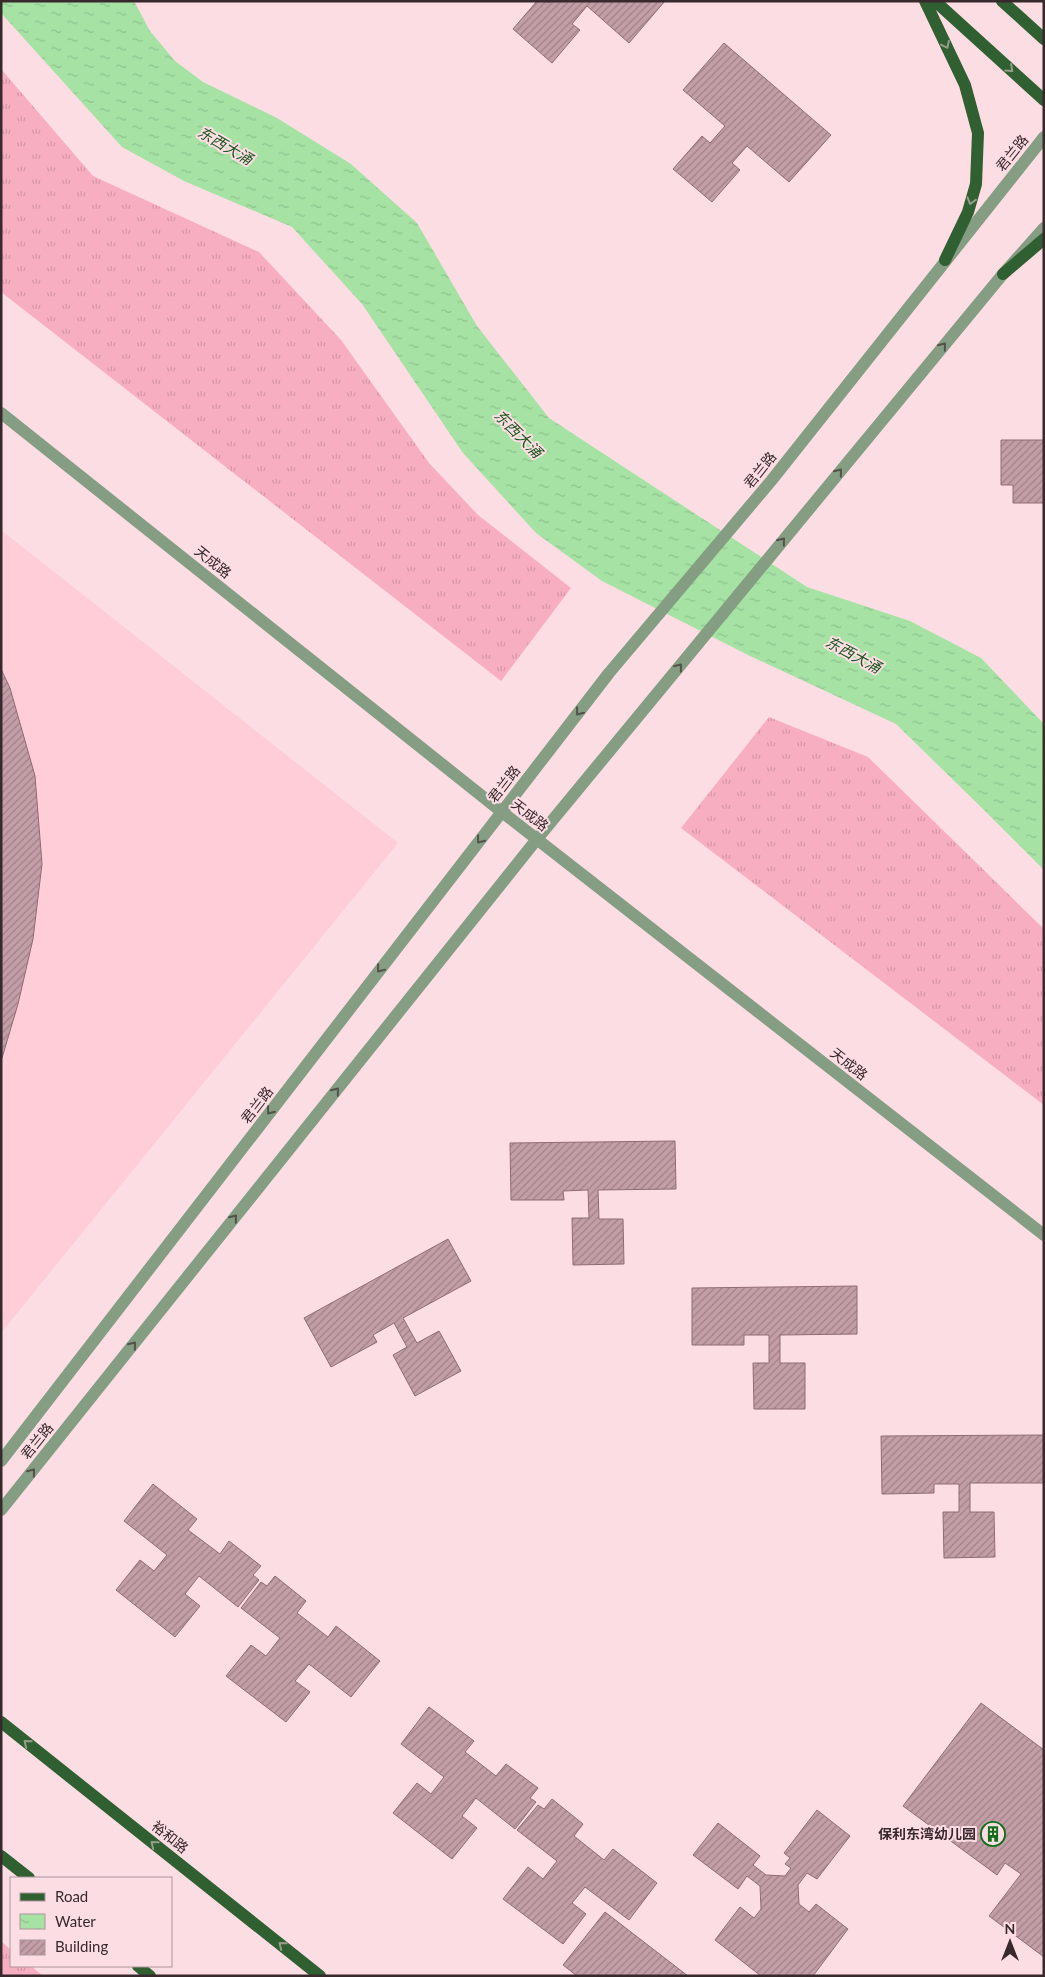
<svg xmlns="http://www.w3.org/2000/svg" width="1045" height="1977" font-family="Lato,'Noto Sans SC',sans-serif">
  <style>
    .built { fill: #fecdd8 }
    .grass { fill: url(#grass-tufts) }
    .water { fill: url(#water-ripples) }
    .building { fill: url(#building-hatch); stroke: #8f6c74 }
    .lines { fill: none; stroke-linecap: round; stroke-linejoin: round }
    .minor { stroke: #849d83; stroke-width: 12 }
    .major { stroke: #305f31; stroke-width: 12 }
    .oneway { stroke: #969e8a }
    .oneway2 { stroke: #53524b }
    .labels { text-anchor: middle; stroke-width: 4; stroke-linejoin: round; paint-order: stroke }
    .street-label { font-size: 14px; fill: #38292d; stroke: #fddde4 }
    .poi-label { font-size: 14px; font-weight: bold; fill: #38292d; stroke: #fddde4; text-anchor: end }
    .water-label { font-size: 15px; font-style: italic; fill: #1b571f; stroke: #fddde4 }
  </style>
  <defs>
    <pattern id="grass-tufts" width="24" height="20" patternUnits="userSpaceOnUse" patternTransform="scale(1.25)"><rect width="24" height="20" fill="#f8aec1"/><path d="M3 7l-1-3M5 7V3M7 7l1-3M15 17l-1-3M17 17v-4M19 17l1-3" fill="none" stroke="#d596a6"/></pattern>
    <pattern id="water-ripples" width="26" height="14" patternUnits="userSpaceOnUse" patternTransform="scale(1.25)"><rect width="26" height="14" fill="#a5e2a4"/><path d="M2 4q2-2 4 0t4 0M15 11q2-2 4 0t4 0" fill="none" stroke="#8fc28e"/></pattern>
    <pattern id="building-hatch" width="6" height="6" patternUnits="userSpaceOnUse" patternTransform="scale(1.25)"><rect width="6" height="6" fill="#c39ea6"/><path d="M-1 1l2-2M0 6l6-6M5 7l2-2" fill="none" stroke="#9f8188"/></pattern>
  </defs>
  <rect width="100%" height="100%" fill="#fddde4"/>
  <!-- built -->
  <path class="built" d="M1 530 398 843 1 1333Z"/>
  <!-- grass -->
  <path class="grass" d="M1 69 93 176 259 252 341 340 429 463 478 515 571 588 501 681 1 292Z
    M769 717 868 757 1044 929V1105L681 828Z
    M1 1941 11 1950V1966H31L43 1976H1Z"/>
  <!-- water -->
  <path class="water" d="M1 1H134L150 31 175 61 203 82 277 118 351 164 417 223 477 326 549 418 807 587 910 621 981 658 1044 724V870L986 812 896 724 750 656 602 581 536 533 463 453 362 304 292 227 184 181 122 147 1 13Z"/>
  <!-- building -->
  <path class="building" d="M537 1H547L549 3 551 1H665L629 43 587 6 572 24 580 30 552 63 513 29Z
    M724 43 831 135 789 182 747 146 732 163 740 170 712 202 673 169 702 136 710 143 725 126 683 90Z
    M1001 440H1044V503H1013V485H1001Z
    M1 669 10 688 35 776 42 864 33 939 18 1004 2 1058Z
    M675 1141 676 1189 598 1190 599 1219H623L624 1264 573 1265 572 1218H589L588 1190 563 1191 564 1200H511L510 1143Z
    M448 1239 471 1281 403 1318 417 1343 439 1331 461 1371 415 1396 393 1355 407 1347 394 1323 373 1335 377 1342 331 1367 304 1318Z
    M857 1286V1334L780 1335V1363H805V1409H754L753 1363H769V1335H744V1345H692V1288Z
    M1044 1435V1483H970V1512H994L995 1557 944 1558 943 1512H959V1484H934V1493L882 1494 881 1436Z
    M153 1484 197 1519 188 1530 220 1554 229 1541 261 1566 253 1575 259 1580 238 1607 199 1576 185 1594 200 1606 175 1637 116 1590 140 1560 154 1571 167 1555 124 1521Z
    M275 1576 306 1601 297 1613 328 1637 336 1626 380 1661 351 1697 309 1664 295 1681 310 1692 286 1722 226 1676 251 1645 266 1656 280 1638 241 1608 261 1582 267 1586Z
    M981 1703 1044 1750V1957L989 1916 1021 1874 1005 1863 997 1875 903 1806Z
    M429 1707 474 1741 465 1752 496 1776 506 1764 538 1788 530 1798 536 1802 515 1829 476 1798 462 1816 477 1828 452 1859 393 1813 417 1783 431 1794 444 1777 401 1744Z
    M552 1799 583 1824 574 1836 604 1860 613 1849 657 1883 629 1920 585 1887 572 1903 586 1914 563 1944 503 1899 528 1867 543 1879 557 1861 517 1830 538 1805 544 1809Z
    M817 1810 850 1836 817 1879 807 1873 798 1885 799 1904 809 1912 816 1904 848 1929 813 1976H761L715 1940 740 1907 754 1918 761 1909 760 1886 747 1876 738 1889 693 1855 718 1823 760 1856 753 1865 766 1875 785 1876 791 1868 785 1864 790 1858 784 1853Z
    M605 1912 688 1976H577L563 1965Z"/>
  <g class="lines">
    <!-- minor -->
    <path class="minor" d="M1 413 502 812 1044 1235
      M1 1461 609 673 771 481 1044 137
      M1 1510 537 839 1003 274 1044 228"/>
    <!-- major -->
    <path class="major" d="M925 1 965 85 978 133 976 184 968 212 945 260
      M935 1 1044 100
      M1002 1 1044 39
      M1003 274 1044 239
      M1 1722 320 1976
      M1 1856 29 1878
      M138 1966 150 1976"/>
  </g>
  <!-- one-way arrows -->
  <defs><path id="oneway-chevron" d="M-2-3.5L2.5 0L-2 3.5" fill="none" stroke-width="1.6" stroke-linecap="round" stroke-linejoin="round" transform="scale(1.25)"/></defs>
  <g class="oneway">
    <use href="#oneway-chevron" transform="translate(946 45) rotate(64)"/>
    <use href="#oneway-chevron" transform="translate(1010 69) rotate(42)"/>
    <use href="#oneway-chevron" transform="translate(971 201) rotate(106)"/>
    <use href="#oneway-chevron" transform="translate(27 1743) rotate(-141)"/>
    <use href="#oneway-chevron" transform="translate(154 1844) rotate(-141)"/>
    <use href="#oneway-chevron" transform="translate(282 1945) rotate(-141)"/>
  </g>
  <g class="oneway2">
    <use href="#oneway-chevron" transform="translate(943 346) rotate(-51)"/>
    <use href="#oneway-chevron" transform="translate(839 472) rotate(-51)"/>
    <use href="#oneway-chevron" transform="translate(782 541) rotate(-51)"/>
    <use href="#oneway-chevron" transform="translate(679 667) rotate(-51)"/>
    <use href="#oneway-chevron" transform="translate(579 712) rotate(128)"/>
    <use href="#oneway-chevron" transform="translate(480 840) rotate(128)"/>
    <use href="#oneway-chevron" transform="translate(380 969) rotate(128)"/>
    <use href="#oneway-chevron" transform="translate(336 1091) rotate(-51)"/>
    <use href="#oneway-chevron" transform="translate(270 1111) rotate(128)"/>
    <use href="#oneway-chevron" transform="translate(234 1218) rotate(-51)"/>
    <use href="#oneway-chevron" transform="translate(133 1345) rotate(-51)"/>
    <use href="#oneway-chevron" transform="translate(32 1472) rotate(-51)"/>
  </g>
  <!-- icons -->
  <defs>
    <symbol id="building-ring" viewBox="-11 -11 22 22"><circle r="9.5" fill="#fddde4" stroke="#116f1c" stroke-width="1.5"/><path d="M-4-6H4V6H1V3H-1V6H-4ZM-2.5-4.3h1.7v1.8h-1.7ZM.8-4.3h1.7v1.8H.8ZM-2.5-1h1.7V.8h-1.7ZM.8-1h1.7V.8H.8Z" fill="#116f1c"/></symbol>
  </defs>
  <g fill-rule="evenodd">
    <use href="#building-ring" x="979" y="1820" width="28" height="28"/>
  </g>
  <g class="labels">
    <!-- street labels -->
    <g class="street-label">
      <text transform="translate(1012 153) rotate(-51)" y="5">君兰路</text>
      <text transform="translate(760 470) rotate(-51)" y="5">君兰路</text>
      <text transform="translate(213 562) rotate(39)" y="5">天成路</text>
      <text transform="translate(504 784) rotate(-52)" y="5">君兰路</text>
      <text transform="translate(530 815) rotate(38)" y="5">天成路</text>
      <text transform="translate(849 1064) rotate(38)" y="5">天成路</text>
      <text transform="translate(257 1105) rotate(-52)" y="5">君兰路</text>
      <text transform="translate(37 1441) rotate(-51)" y="5">君兰路</text>
      <text transform="translate(170 1837) rotate(39)" y="5">裕和路</text>
    </g>
    <!-- poi labels -->
    <g class="poi-label">
      <text x="976" y="1839">保利东湾幼儿园</text>
    </g>
    <!-- water labels -->
    <g class="water-label">
      <text transform="translate(225 146) rotate(30)" y="5">东西大涌</text>
      <text transform="translate(518 434) rotate(45)" y="5">东西大涌</text>
      <text transform="translate(853 655) rotate(28)" y="5">东西大涌</text>
    </g>
  </g>
  <!-- border -->
  <rect width="1045" height="1977" fill="none" stroke="#38292d" stroke-width="5"/>
  <!-- legend -->
  <rect x="10" y="1877" width="162" height="90" fill="#fddde4" stroke="#ae959b"/>
  <rect x="20" y="1893" width="25" height="8" fill="#305f31" stroke="#ae959b"/>
  <text x="55" y="1902" font-size="15" fill="#38292d">Road</text>
  <rect x="20" y="1914" width="25" height="15" fill="url(#water-ripples)" stroke="#ae959b"/>
  <text x="55" y="1927" font-size="15" fill="#38292d">Water</text>
  <rect x="20" y="1940" width="25" height="15" fill="url(#building-hatch)" stroke="#ae959b"/>
  <text x="55" y="1952" font-size="15" fill="#38292d">Building</text>
  <!-- north arrow -->
  <g transform="translate(1010 1942)" stroke="#fddde4" stroke-width="4" paint-order="stroke">
  <path d="M0-4L9 19L0 12L-9 19Z" fill="#38292d"/>
  <text y="-8" font-size="14" font-weight="bold" text-anchor="middle" fill="#38292d">N</text>
  </g>
</svg>
